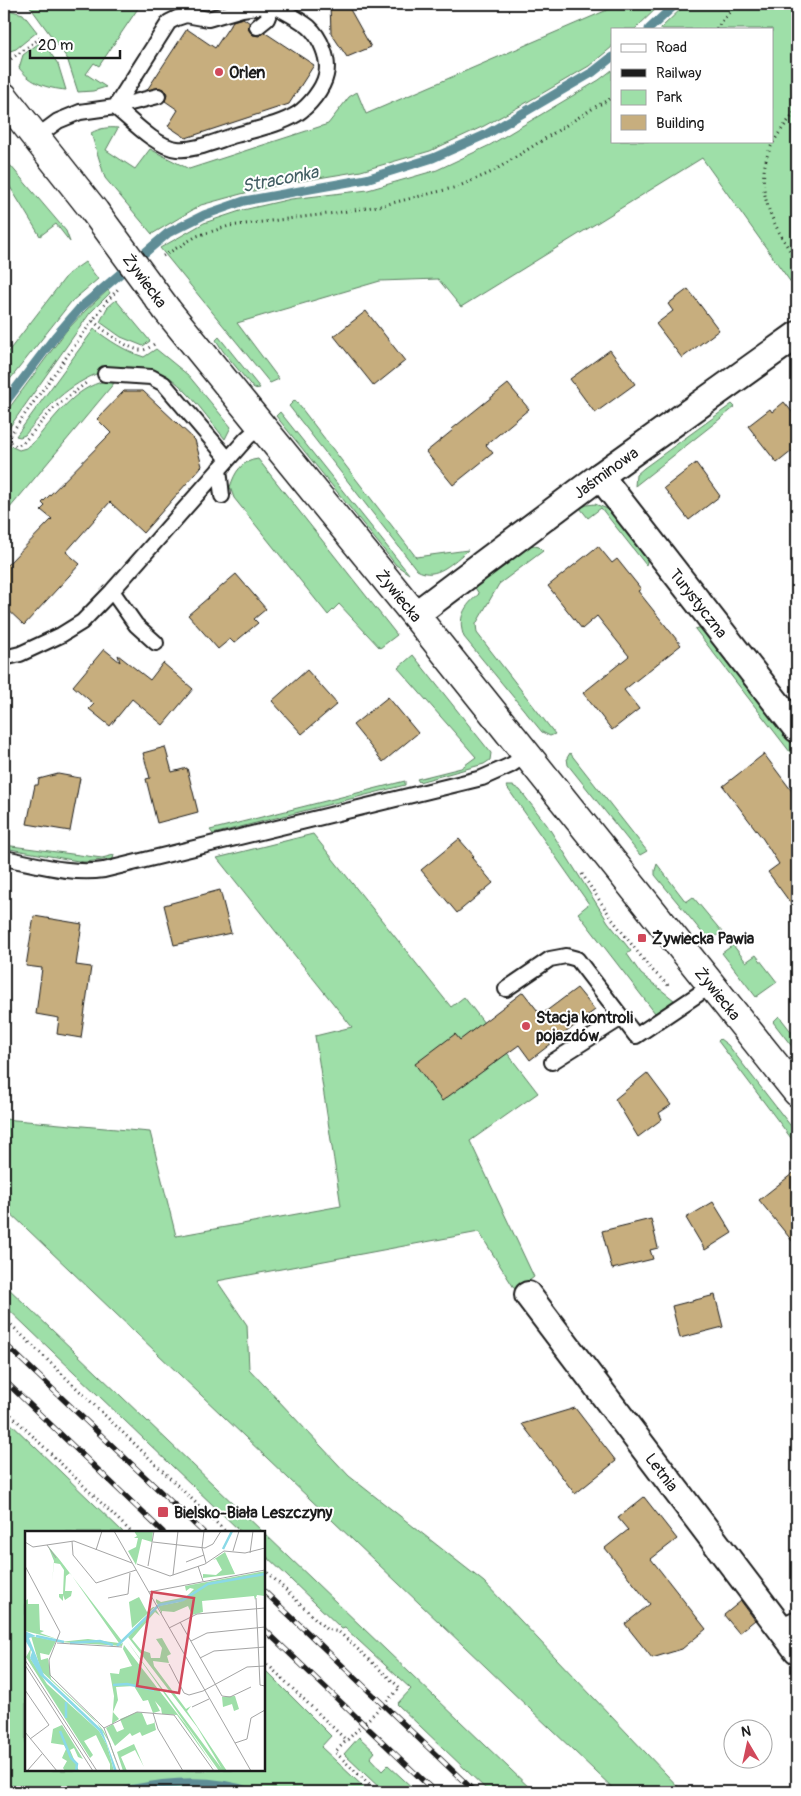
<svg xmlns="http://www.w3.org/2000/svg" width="801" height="1796" font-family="Pangolin,sans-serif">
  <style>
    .green { fill: #9edfa8; stroke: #5d7e62 }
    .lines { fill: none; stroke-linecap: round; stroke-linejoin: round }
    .stream { stroke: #5e8d96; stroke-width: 9 }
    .building { fill: #c7ae7e; stroke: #1c1c1c }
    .lane-casing { stroke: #1c1c1c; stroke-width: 18 }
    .street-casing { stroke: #1c1c1c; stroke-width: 30 }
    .secondary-casing { stroke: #1c1c1c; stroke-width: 31 }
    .path { stroke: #1c1c1c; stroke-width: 3; stroke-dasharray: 1 4; stroke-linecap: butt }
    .lane { stroke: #fff; stroke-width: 14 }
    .street { stroke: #fff; stroke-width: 26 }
    .secondary { stroke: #fff; stroke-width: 28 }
    .rail-casing { stroke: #1c1c1c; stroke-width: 5.5 }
    .rail { stroke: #fff; stroke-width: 4; stroke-dasharray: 11; stroke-linecap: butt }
    .secondary-bridge-casing { stroke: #1c1c1c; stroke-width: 31; stroke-linecap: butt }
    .secondary-bridge { stroke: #fff; stroke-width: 28 }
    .poi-dot { fill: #d1495b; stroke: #fff; stroke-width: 2 }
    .labels { text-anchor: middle; stroke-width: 4; stroke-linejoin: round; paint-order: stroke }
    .poi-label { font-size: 16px; font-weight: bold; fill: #1c1c1c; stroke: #fff; text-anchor: start }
    .street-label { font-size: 16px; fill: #1c1c1c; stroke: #fff }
    .water-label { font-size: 18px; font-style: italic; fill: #425e63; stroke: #fff }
    .inset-river { fill: none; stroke: #8ad9e7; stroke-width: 2.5 }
    .inset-road { fill: none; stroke: #a4a4a4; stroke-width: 1 }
    .view { fill: #d1495b; fill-opacity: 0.15; stroke: #d1495b; stroke-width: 2.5 }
    .inset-edge { fill: none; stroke: #1c1c1c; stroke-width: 2.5 }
  </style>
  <rect width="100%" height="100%" fill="#fff"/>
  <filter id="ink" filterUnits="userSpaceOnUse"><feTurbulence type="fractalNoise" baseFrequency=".02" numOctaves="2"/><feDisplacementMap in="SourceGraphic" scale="10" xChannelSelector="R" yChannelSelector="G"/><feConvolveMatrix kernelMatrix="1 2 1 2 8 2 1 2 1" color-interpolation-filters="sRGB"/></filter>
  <g filter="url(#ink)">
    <!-- green -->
    <path class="green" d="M28 4H141L99 66 94 63 86 74 106 87 93 91 78 92 67 58Z
      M621 4H661L635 29H612V47L589 66 524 104 484 126 430 151 361 171 288 183 241 194 201 205 152 234 105 178 91 133C100 128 108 127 118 128L106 150 135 169 150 149 189 169 328 124 349 97 357 92 366 114Z
      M686 4H797V291L702 158 461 307 438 279 380 281 237 323 279 379 270 383 160 248 204 223 243 210 291 199 368 190 437 170 490 145 599 80 612 70V141H772V29H660Z
      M9 10 23 14 37 32 16 49 7 52C2 40 1 21 9 10Z
      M42 41 58 64 66 90C46 88 32 84 19 68L23 55Z
      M4 158 66 231 70 242 56 224 40 236 4 177Z
      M85 262 98 279 71 302 4 387V357L68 274Z
      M108 290 110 293 90 313 4 435V415L66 331 86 310Z
      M116 300 150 341 143 346 121 337 100 322 107 308Z
      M94 329C110 341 125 351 144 357L156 349 188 375 231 427 225 439C208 419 180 376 154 370 138 366 120 367 104 368L103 371C66 386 49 405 25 435L20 437 16 436Z
      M219 337 260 388 254 389 223 351 216 340Z
      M106 381 115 382 4 515V443L19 450 26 448 32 444C53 420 74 387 106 381Z
      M295 400 416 557 468 550C453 562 436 581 417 570L289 406Z
      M732 404 735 407 635 486 636 475 644 468Z
      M280 412 409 574 396 565 276 416Z
      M258 459 397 635 380 648 339 604 328 615 234 498 230 487C235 472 241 461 258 459Z
      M595 504 610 510 648 558 646 565 601 508 588 518 580 508 587 505Z
      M530 545 539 547 543 551 499 584 476 624 477 633 555 734 550 736 542 732 464 637C457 618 464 606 479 594L474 586Z
      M702 627 797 750V761L695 629Z
      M413 655 491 753 490 760 484 764 419 782 417 779 461 768 476 757 398 668Z
      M570 753 647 851 640 855 568 765 567 758Z
      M405 781V785L213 834 210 830Z
      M506 786H513L520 790 547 825 608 922 631 951 627 954 641 974 674 1000 655 1013 578 913 589 904Z
      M313 834 451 1007 464 997 538 1093 470 1141 534 1277 516 1291 479 1232 217 1281 247 1325 249 1369 349 1476 484 1582 683 1792H617L4 1207V1119L150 1132 176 1236 341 1206 315 1036 352 1027 217 858Z
      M4 845 102 858 114 855 113 859 84 862 4 848Z
      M657 864 686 902 693 897 722 932 709 941 655 875V870Z
      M733 945 746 962 756 955 777 982 756 997 722 953Z
      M779 1016 797 1039V1053L773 1022Z
      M720 1039 728 1045 797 1134V1146L718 1041Z
      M4 1284 263 1532H241L4 1305Z
      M4 1417 123 1532H26V1770H264V1669L331 1736 321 1747 369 1792H4Z
      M264 1533 534 1792H489L397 1704 411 1689 345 1628 342 1629 264 1554Z
      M359 1737 375 1752 370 1758 382 1771 388 1765 417 1792H384L344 1754Z"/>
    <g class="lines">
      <!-- stream -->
      <path class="stream" d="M649 29 676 4
        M4 404 55 337 80 308 168 233 204 215 244 201 366 179 433 158 487 134 593 72 612 57
        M124 1792 129 1790C167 1782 213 1778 250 1792"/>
    </g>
    <!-- building -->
    <path class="building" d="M330 4H347L371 47 347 57 331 33Z
      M243 18 250 23 248 29 253 35 259 36 264 32 314 65 289 104 186 138 168 126 178 110 165 101 167 94 165 90 160 88 147 90 187 29 215 48 233 21Z
      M688 289 719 330 682 358 656 324 673 311 668 304Z
      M366 311 405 361 374 386 334 336Z
      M610 350 635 384 595 413 570 379Z
      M508 384 529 409 486 445 493 453 453 485 426 452 453 430 452 429Z
      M124 391H143L195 440 202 466 143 533 110 502 66 552 80 564 24 625 4 606V568L52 519 41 510 45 506 42 503 111 433 97 419Z
      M784 402 797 418V447L777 463 748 426 770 409 772 412Z
      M696 463 720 496 689 520 664 488Z
      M598 546 612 563 617 559 641 589 638 591 681 645 624 690 639 709 612 730 583 693 629 656 597 616 582 629 548 586Z
      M236 574 266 609 254 619 258 623 234 643 230 639 218 649 188 615Z
      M104 649 120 662 118 655 150 680 163 663 193 689 163 725 132 699 110 726 89 709 94 704 73 686Z
      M307 670 337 704 302 734 272 701Z
      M388 697 418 733 383 762 353 725Z
      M165 747 172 772 187 768 198 812 157 823 146 779 150 778 143 753Z
      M764 754 797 798V912L768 872 779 864 763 839 723 786Z
      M58 774 80 778 70 831 27 824 35 785H38L39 779Z
      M459 839 474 856 472 858 493 883 457 913 421 870Z
      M220 890 231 933 174 945 164 905Z
      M34 916 82 924 76 965 91 967 81 1038 57 1034 59 1018 36 1014 42 968 26 966Z
      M577 988 595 1010 530 1060 519 1045 442 1101 415 1064 455 1034 460 1040 523 992 541 1015Z
      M647 1073 671 1105 659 1113 662 1119 638 1137 615 1099Z
      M797 1170V1247L759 1200Z
      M713 1202 732 1233 705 1250 686 1218Z
      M651 1219 658 1248 650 1250 653 1259 612 1269 602 1231Z
      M715 1295 723 1327 680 1338 672 1306Z
      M575 1408 616 1461 575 1494 522 1424Z
      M644 1497 677 1539 651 1559 706 1629 682 1649 652 1658 625 1624 650 1604 605 1548 628 1530 618 1518Z
      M741 1601 755 1620 739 1633 724 1615Z"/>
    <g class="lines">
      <defs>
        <path id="lane" d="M273 5C285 12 298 18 309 27 320 37 330 59 326 75 323 89 309 106 297 114 279 125 256 129 236 135 218 140 196 151 177 149 156 147 131 120 115 107L169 22 177 18 186 15 208 19 242 9Z
          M257 27 267 19 273 4
          M35 138 58 121 80 112 115 107 158 96
          M105 374 151 377 164 384 228 459
          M219 469 222 496
          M112 591 136 625 156 643
          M4 658 20 654 61 635 82 622 112 591 247 438 261 426
          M4 858C36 864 71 875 104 870L482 778 511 765 526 755
          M506 989 550 959 566 956 577 959 636 1036 712 985
          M552 1062 623 1017
          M779 1626 797 1618"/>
        <g id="street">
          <path id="s1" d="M600 476 797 729"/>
          <path id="s2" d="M415 615 600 476 797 335"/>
          <path id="s3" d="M528 1295 797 1650"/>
        </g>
        <g id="secondary">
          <path d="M4 97 95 212"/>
          <path id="s4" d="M167 310 415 615 797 1092"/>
        </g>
      </defs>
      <!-- lane casing -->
      <use href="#lane" class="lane-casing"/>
      <!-- street casing -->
      <use href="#street" class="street-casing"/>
      <!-- secondary casing -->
      <use href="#secondary" class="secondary-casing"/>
      <!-- path -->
      <path class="path" d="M716 29 736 4
        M11 59 43 36
        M797 109C788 122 775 136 769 151 753 193 775 227 797 262
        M163 256 197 236 229 226 336 213 384 205 457 187 492 172 595 107 612 98
        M93 321C102 329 131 352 143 350 148 349 153 345 157 342
        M6 440 16 446 23 443 53 409 86 383
        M4 443 107 301 118 289
        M582 874 612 919 650 968 670 987
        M4 1318 226 1532
        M4 1408 131 1532
        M264 1569 326 1629 339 1632 400 1688 335 1752 377 1792
        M264 1661 347 1741"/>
      <!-- lane -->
      <use href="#lane" class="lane"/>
      <!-- street -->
      <use href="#street" class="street"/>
      <!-- secondary -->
      <use href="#secondary" class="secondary"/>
      <defs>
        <path id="rail" d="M4 1343 203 1532
          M4 1380 163 1532
          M264 1591 475 1792
          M264 1629 435 1792"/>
      </defs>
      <!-- rail casing -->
      <use href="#rail" class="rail-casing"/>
      <!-- rail -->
      <use href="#rail" class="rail"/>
      <defs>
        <g id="secondary-bridge">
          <path id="s5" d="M95 212 167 310"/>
        </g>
      </defs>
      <!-- secondary-bridge casing -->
      <use href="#secondary-bridge" class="secondary-bridge-casing"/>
      <!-- secondary-bridge -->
      <use href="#secondary-bridge" class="secondary-bridge"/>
    </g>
  </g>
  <!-- markers -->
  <g class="poi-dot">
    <circle cx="219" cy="72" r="5"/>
    <rect x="637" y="933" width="10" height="10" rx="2.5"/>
    <circle cx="526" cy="1026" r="5"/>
    <rect x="157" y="1506" width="12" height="12" rx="2.5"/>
  </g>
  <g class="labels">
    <!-- poi labels -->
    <g class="poi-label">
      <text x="229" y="78">Orlen</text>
      <text x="652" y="944">Żywiecka Pawia</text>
      <text x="536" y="1023">Stacja kontroli<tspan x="536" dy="18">pojazdów</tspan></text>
      <text x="174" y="1518">Bielsko-Biała Leszczyny</text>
    </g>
    <!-- street labels -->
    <g class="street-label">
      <text dy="6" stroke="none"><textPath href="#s5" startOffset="85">Żywiecka</textPath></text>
      <text dy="6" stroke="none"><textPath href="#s2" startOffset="238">Jaśminowa</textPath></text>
      <text dy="6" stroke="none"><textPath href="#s4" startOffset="368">Żywiecka</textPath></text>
      <text dy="6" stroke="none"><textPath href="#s1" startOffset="161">Turystyczna</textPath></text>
      <text dy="6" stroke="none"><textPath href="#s4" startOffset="878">Żywiecka</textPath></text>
      <text dy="6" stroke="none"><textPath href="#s3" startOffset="222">Letnia</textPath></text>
    </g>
    <!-- water labels -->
    <g class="water-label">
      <text transform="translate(280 179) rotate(-11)" y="6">Straconka</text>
    </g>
  </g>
  <!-- overview -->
  <g transform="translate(25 1531)">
    <rect width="240" height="240" fill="#fff"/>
    <path d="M109 0H128L127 11 117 8 111 34 103 20 111 16 113 7H109L112 5ZM23 15 34 28 97 110 95 113 98 112 97 115 34 111 63 108 94 112 45 42 41 45 40 60H47L46 65 40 69 38 64V70L34 66V63H38L39 39 35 33 29 32 27 51 29 30ZM200 21 210 43 178 47V43L191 44 197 39 191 28 188 29ZM240 40V65L232 64 230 69 229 65 177 70 178 81 167 84 163 75 149 81 137 80V83L133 75 154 71 163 66 170 60 157 69 148 72 133 74 131 71V68L136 71 161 66 169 58 165 57 161 60 160 55ZM114 66 122 81 128 76H130L107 97 104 71ZM3 68V73H14L15 99 19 100 15 102 32 108 0 100V70ZM130 77 135 85 130 81 107 108 116 119 125 122 126 127H135L137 117 131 108 137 107 146 123 142 125 144 132 128 130 129 135 161 178 166 175 162 180 202 240H194L102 110 197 238 172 196 103 106ZM6 105 31 110 24 124 15 122 16 129 23 127 26 148 68 187 78 199 85 211 94 240 84 211 72 192 16 140ZM99 114 161 194 192 240 152 184 137 183 136 177 130 170 135 180 128 182 123 169 118 170 109 155 91 156 93 169 88 181 94 188 87 193 89 165 85 142 94 143 95 138 107 135 98 118ZM6 117 5 127 22 153 74 200 82 214 89 240H85V233L71 204 59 210 68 224 65 227 1 126ZM210 165 214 178 209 180 207 173 198 176 197 166ZM112 181 117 182 122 194 129 192V189L131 199 117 205 115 201 107 205 105 202 90 215 81 197 88 193 92 201 99 198 95 188ZM37 194 58 228 53 226 49 217 45 219 54 240H40L38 237 42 230 37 227 41 218 39 214 26 212 28 198ZM109 213 119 236 110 219 96 226 102 240H98L92 221Z" fill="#9edfa8"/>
    <path d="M0 100 11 105 4 107 19 144 77 199 92 240H89L82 214 74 200 15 144 5 127 7 121 0 109Z" fill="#8ad9e7"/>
    <path class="inset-river" d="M198 18 207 0M11 105 39 111M45 112 75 110 88 114M92 115 134 74 158 69 183 53 240 43M88 154 102 153 129 159M41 187V171M35 200 46 227 52 233 51 240"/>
    <path class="inset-road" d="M89 0 226 240M179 0 177 17 181 32M47 10 48 24 71 52 111 39M0 11 8 16 49 10 107 32M128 11 180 17 188 13 196 0M22 14 31 27M71 19 77 0M208 20 214 0M225 22 228 0M161 31 179 24M112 33 145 45 180 33 199 20 220 22 240 17M0 35 35 101 24 129 25 144 79 197 95 240M123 35 129 0M173 35 178 50M148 44 153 0M124 61 240 39M83 67 103 63 105 42M231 67 235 154 240 155M155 91 197 165 205 166 226 156M144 97 172 83 240 77M166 110 182 102 240 96M32 112 97 116M175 127 189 120 240 116M0 129 72 240M144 133 159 162 164 164 178 160 222 136 240 135M0 134 68 240M0 159 24 194 5 208M167 176 184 168M128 182 133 198 158 240M79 197 112 181 149 184 189 240M0 201 32 240M210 212 222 208 226 187 240 179M2 240 17 223"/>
    <path class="view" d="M127 61 169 67 154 162 112 155Z"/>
    <rect width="240" height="240" class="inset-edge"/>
  </g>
  <!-- margin -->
  <rect width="801" height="1796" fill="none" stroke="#fff" stroke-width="20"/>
  <rect x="10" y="10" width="781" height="1776" fill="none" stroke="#1c1c1c" stroke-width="2" filter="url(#ink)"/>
  <!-- legend -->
  <rect x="611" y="28" width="162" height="115" fill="#ffffff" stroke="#a4a4a4"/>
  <rect x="621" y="44" width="25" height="8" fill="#ffffff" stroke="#a4a4a4"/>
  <text x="656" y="52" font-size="15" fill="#1c1c1c">Road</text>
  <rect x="621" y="69" width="25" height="8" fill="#1c1c1c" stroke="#a4a4a4"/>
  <text x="656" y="78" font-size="15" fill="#1c1c1c">Railway</text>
  <rect x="621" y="90" width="25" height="15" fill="#9edfa8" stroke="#a4a4a4"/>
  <text x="656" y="102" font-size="15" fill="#1c1c1c">Park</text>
  <rect x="621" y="115" width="25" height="15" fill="#c7ae7e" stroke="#a4a4a4"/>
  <text x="656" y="128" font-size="15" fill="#1c1c1c">Building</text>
  <!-- north arrow -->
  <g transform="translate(748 1744) rotate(351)"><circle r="24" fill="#ffffff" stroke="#a4a4a4"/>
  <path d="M0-4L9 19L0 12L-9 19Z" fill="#d1495b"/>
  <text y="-8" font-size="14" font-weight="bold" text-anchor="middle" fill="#1c1c1c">N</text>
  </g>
  <!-- scale -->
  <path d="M30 50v8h90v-8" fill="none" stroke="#1c1c1c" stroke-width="2.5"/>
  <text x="38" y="50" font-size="15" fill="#1c1c1c" stroke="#ffffff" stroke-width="4" paint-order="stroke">20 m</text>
</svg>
